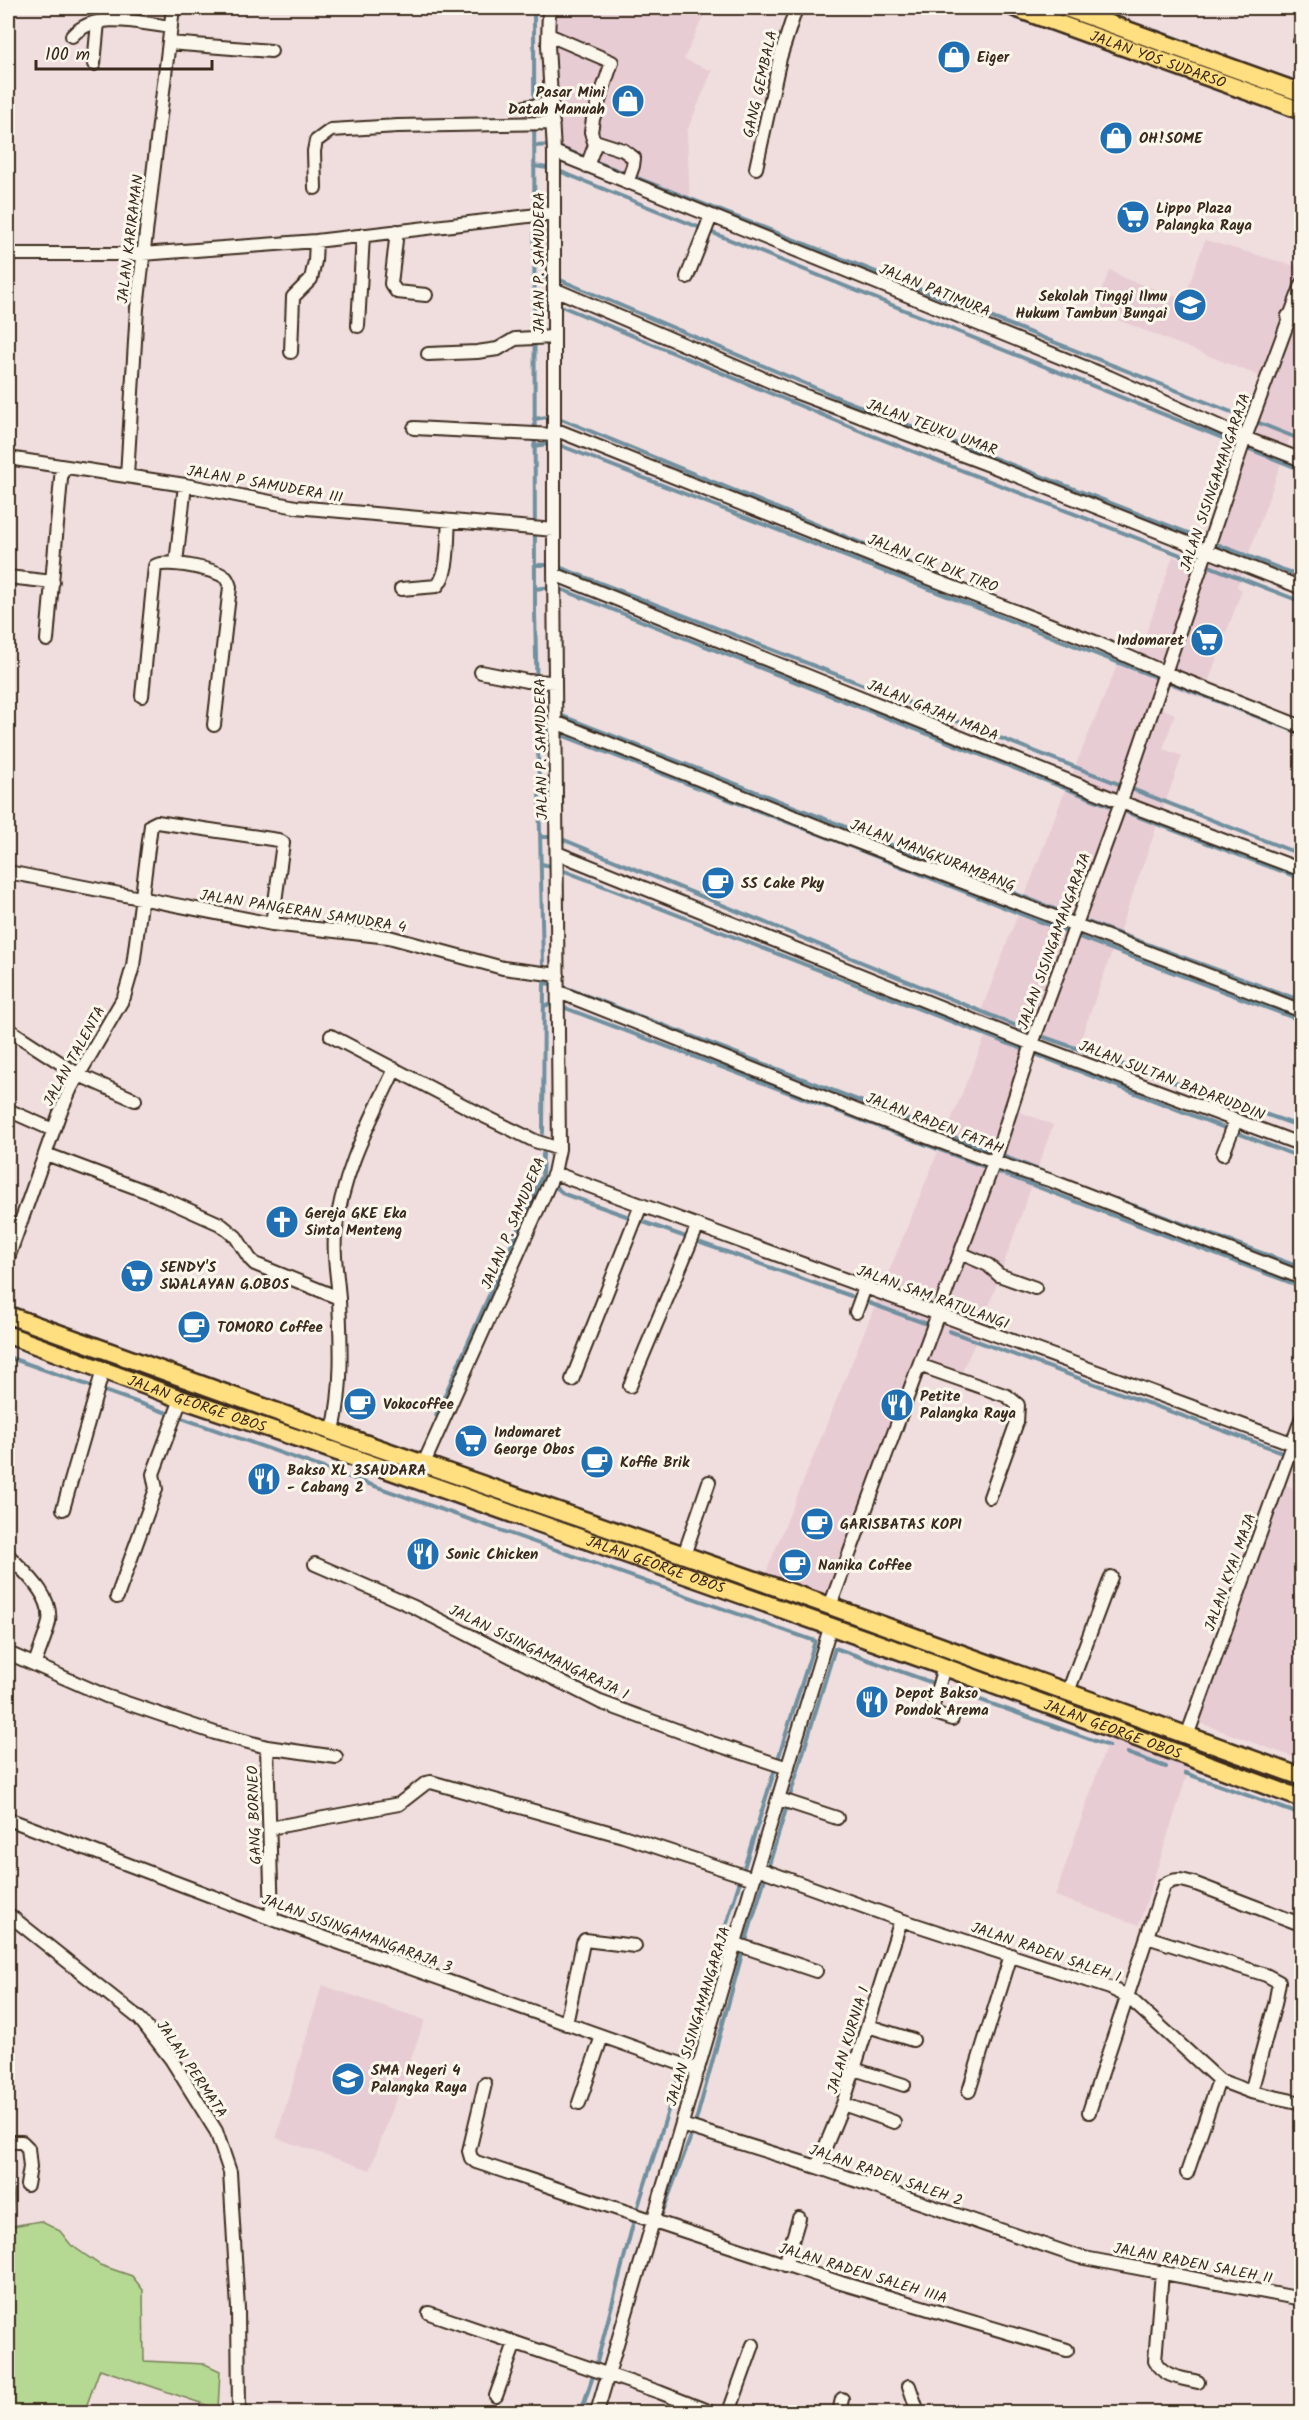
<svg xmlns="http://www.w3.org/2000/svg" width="1309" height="2420" font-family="Kalam,sans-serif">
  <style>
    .built { fill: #e8ccd4 }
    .green { fill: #b5d893; stroke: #788158; stroke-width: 1.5 }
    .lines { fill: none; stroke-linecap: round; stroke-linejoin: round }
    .stream { stroke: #70909f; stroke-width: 4 }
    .minor-casing { stroke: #3b2a1e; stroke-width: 16 }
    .major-casing { stroke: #3b2a1e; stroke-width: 21 }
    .minor { stroke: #fbf7ec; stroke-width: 12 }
    .major { stroke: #ffdf80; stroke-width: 16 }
    .labels { text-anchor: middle; stroke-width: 6; stroke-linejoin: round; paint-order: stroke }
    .poi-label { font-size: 15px; font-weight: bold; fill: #3b2a1e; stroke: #fbf7ec; text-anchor: start }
    .street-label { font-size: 15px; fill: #3b2a1e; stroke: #fbf7ec }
  </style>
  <rect width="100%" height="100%" fill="#f0dede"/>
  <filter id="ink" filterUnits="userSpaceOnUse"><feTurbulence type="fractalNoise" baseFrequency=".0167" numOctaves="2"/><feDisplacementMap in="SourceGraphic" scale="12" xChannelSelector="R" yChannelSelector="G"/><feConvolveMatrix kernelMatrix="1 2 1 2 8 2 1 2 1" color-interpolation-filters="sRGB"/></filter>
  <g filter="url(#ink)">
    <!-- built -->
    <path class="built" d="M555 8H707L684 59 712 71 687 131 690 203 558 150Z
      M1205 240 1299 267 1259 376 1093 310 1110 270 1126 279 1184 299Z
      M1301 304V407L1237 587 1242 590 1202 699 1167 685 1161 708 1175 714 1163 749 1182 756 1078 1047 1040 1034 1018 1111 1053 1125 979 1334 960 1376 914 1361 828 1600 764 1577 987 1032 975 1027 1064 793 1119 661 1135 665 1173 556 1207 570Z
      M1286 1485 1301 1491V1760L1200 1723Z
      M1110 1735 1190 1766 1139 1925 1055 1896Z
      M322 1985 425 2020 370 2170 276 2138Z"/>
    <!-- green -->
    <path class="green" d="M10 2158 13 2196 12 2226 40 2221 60 2231 71 2245 100 2265 132 2276 143 2290 144 2361 205 2364 220 2371 218 2409 100 2369 86 2407 106 2412H8V2159Z"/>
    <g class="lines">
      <!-- stream -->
      <path class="stream" d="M534 8 535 612 543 964
        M1156 31 1264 71
        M534 146 554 145 1302 440
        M534 166 554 169 1302 470
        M533 278 550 277
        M558 279 844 400 1302 577
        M533 298 554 303 868 434 1302 602
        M534 419 554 416 970 588
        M534 446 554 443 1302 734
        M535 565H554L1302 855
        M558 588 1110 806
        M535 589 551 587
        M538 710 555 713 1070 915
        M538 726 834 840 1084 939 1302 1021
        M1128 813 1302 879
        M542 837H557L1041 1036 1302 1127
        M542 864 557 868 1302 1158
        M1087 922 1302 1001
        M544 1005 560 1006 1302 1287
        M543 1133 544 983 559 985 1047 1173
        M557 1188 564 1194 683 1236
        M1116 1199 1302 1268
        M701 1243 851 1296
        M869 1303 930 1325
        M8 1324 691 1568
        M949 1331 1285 1453
        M8 1357 815 1641 635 2216 595 2370 581 2412
        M436 1415 542 1176 543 1154
        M977 1670 1302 1786
        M1127 1753 1166 1767
        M1185 1773 1302 1815
        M660 2219 694 2128 744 1947 835 1648 1109 1746"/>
      <defs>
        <path id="minor" d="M549 35 612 62 593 119 591 132 595 145 587 166
          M72 36C96 10 140 23 171 27
          M1300 42H1302
          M169 43 271 51
          M94 64 98 22
          M525 107 551 104
          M595 141 623 150 634 158 633 166 627 183
          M554 152 1109 377 1245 438 1302 460
          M756 168 780 58 796 8
          M315 188 314 151 316 141 331 130 398 126 553 123
          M397 231 391 284 397 292 426 295
          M8 254H142L316 241 554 213
          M687 277 711 216
          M554 289 795 392 992 466 1302 588
          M1288 316 1302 322
          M358 326 363 235
          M291 352 293 297 311 279 315 261 316 241
          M428 354 477 352 498 349 515 339 553 337
          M414 428 554 435
          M554 429 877 558 1095 642 1166 673 1302 727
          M8 458 185 485 296 507 554 530
          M127 476 137 308 173 8
          M176 563 185 485
          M554 574 1121 802 1302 870
          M8 577 53 582
          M401 589 437 586C450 572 447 540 449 521
          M47 640 62 467
          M481 672 527 681 555 682
          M142 696 155 566C165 559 217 569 226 578 227 579 230 586 230 587L214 725
          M555 722 847 838 1302 1011
          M557 853 1032 1044 1302 1145
          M8 872 272 924 389 937 503 968 558 975
          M559 992 873 1117 994 1162 1052 1181 1302 1278
          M8 1029 79 1075 135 1100
          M331 1036 484 1116 535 1141 559 1149
          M8 1110 53 1130
          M46 1154 153 1194 220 1224 236 1237 250 1259 255 1264 339 1298
          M1223 1154 1236 1120
          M554 1173 1302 1447
          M960 1253 988 1265 999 1275 1035 1288
          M8 1258 59 1115 71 1088 124 997 133 966 151 825 157 822 278 840 283 843 272 924
          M856 1312 865 1287
          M919 1365 1007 1396 1018 1405 1017 1422 990 1497
          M572 1380 641 1205
          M630 1386 697 1227
          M333 1431C343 1388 341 1344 339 1300 338 1278 333 1257 335 1236 341 1175 369 1123 395 1069
          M424 1463 554 1173 559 1149 554 565V152L548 45 549 8
          M63 1509 103 1370
          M8 1555C24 1572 53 1595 49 1622 46 1636 39 1650 35 1664
          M684 1555 709 1482
          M315 1564 414 1607 600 1702 703 1740 788 1768
          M117 1597 156 1489 153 1474 181 1399
          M830 1606 994 1162 1032 1044 1121 802 1245 438 1302 284
          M8 1653 106 1696 215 1733 267 1747 336 1757
          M944 1667 932 1709 935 1713 952 1719
          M1068 1692 1111 1577
          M1187 1736 1302 1417
          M267 1747 272 1919
          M779 1799 837 1818
          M8 1819 272 1919 698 2070
          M270 1828 399 1804 426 1783 431 1782 623 1836 754 1879
          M757 1868 901 1920 1110 1988 1127 1996 1219 2080 1251 2092 1302 2103
          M8 1914 140 2019 171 2059 216 2131 230 2172 238 2309 239 2412
          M1147 1937 1266 1975 1279 1982 1275 2004 1251 2092
          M736 1944 816 1971
          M566 2024 583 1943 585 1940 635 1946
          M868 2026 913 2040
          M854 2069 904 2085
          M485 2084 469 2151 471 2158 476 2162 841 2283 1067 2350
          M969 2091 1011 1955
          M579 2103 602 2036
          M843 2104 894 2122
          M1089 2112 1164 1885C1175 1877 1183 1880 1196 1884L1295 1922
          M682 2125 817 2167 1079 2257 1302 2299
          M8 2142H22L28 2148 30 2167 27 2185
          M817 2167 843 2104 901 1920
          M1187 2173 1219 2080
          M785 2265 799 2218
          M1162 2272 1155 2361C1163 2377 1182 2378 1198 2382
          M429 2313 659 2392 710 2412
          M909 2386 918 2412
          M496 2396 515 2343
          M597 2412 757 1868 830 1628
          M729 2412 753 2345
          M839 2412 842 2399"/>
        <g id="major">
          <path id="s1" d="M1015 8 1302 111"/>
          <path d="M1066 8 1302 93"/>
          <path d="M8 1315 364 1443 830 1606 1302 1777"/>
          <path id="s2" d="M8 1335 181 1399 309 1442 931 1662 1302 1799"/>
        </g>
      </defs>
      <!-- minor casing -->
      <use href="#minor" class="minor-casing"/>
      <!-- major casing -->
      <use href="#major" class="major-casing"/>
      <!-- minor -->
      <use href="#minor" class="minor"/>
      <!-- major -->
      <use href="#major" class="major"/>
    </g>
  </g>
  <!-- icons -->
  <defs>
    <symbol id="shop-disc" viewBox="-11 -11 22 22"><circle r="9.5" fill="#1f6fb2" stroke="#fbf7ec"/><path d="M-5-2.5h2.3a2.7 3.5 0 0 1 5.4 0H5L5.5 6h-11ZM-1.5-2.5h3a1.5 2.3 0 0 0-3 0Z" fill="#fff"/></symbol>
    <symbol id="supermarket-disc" viewBox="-11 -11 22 22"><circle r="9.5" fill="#1f6fb2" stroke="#fbf7ec"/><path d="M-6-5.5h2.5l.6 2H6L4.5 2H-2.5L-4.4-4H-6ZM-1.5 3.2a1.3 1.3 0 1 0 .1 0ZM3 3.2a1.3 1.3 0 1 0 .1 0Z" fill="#fff"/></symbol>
    <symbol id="university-disc" viewBox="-11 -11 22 22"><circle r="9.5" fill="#1f6fb2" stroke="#fbf7ec"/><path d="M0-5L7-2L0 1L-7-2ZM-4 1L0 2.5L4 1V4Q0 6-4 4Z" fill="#fff"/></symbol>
    <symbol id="cafe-disc" viewBox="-11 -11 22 22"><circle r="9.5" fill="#1f6fb2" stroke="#fbf7ec"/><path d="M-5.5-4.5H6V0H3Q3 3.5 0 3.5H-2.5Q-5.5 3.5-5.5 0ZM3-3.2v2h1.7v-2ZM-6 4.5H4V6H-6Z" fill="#fff"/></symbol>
    <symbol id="church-disc" viewBox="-11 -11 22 22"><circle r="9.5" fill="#1f6fb2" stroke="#fbf7ec"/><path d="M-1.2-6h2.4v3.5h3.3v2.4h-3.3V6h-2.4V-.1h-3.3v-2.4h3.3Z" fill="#fff"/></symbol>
    <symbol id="restaurant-disc" viewBox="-11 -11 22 22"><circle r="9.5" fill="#1f6fb2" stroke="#fbf7ec"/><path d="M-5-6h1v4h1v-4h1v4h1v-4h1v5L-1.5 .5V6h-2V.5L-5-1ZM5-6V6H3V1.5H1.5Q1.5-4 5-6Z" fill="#fff"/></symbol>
    <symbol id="school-disc" viewBox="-11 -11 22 22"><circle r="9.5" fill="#1f6fb2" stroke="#fbf7ec"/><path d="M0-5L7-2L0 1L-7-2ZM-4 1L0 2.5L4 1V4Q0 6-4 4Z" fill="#fff"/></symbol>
  </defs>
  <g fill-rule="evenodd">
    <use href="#shop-disc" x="935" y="38" width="38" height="38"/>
    <use href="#shop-disc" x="609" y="82" width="38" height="38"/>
    <use href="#shop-disc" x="1097" y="119" width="38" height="38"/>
    <use href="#supermarket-disc" x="1114" y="198" width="38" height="38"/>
    <use href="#university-disc" x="1171" y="286" width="38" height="38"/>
    <use href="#supermarket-disc" x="1188" y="621" width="38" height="38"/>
    <use href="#cafe-disc" x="699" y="864" width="38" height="38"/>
    <use href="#church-disc" x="263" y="1203" width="38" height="38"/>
    <use href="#supermarket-disc" x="118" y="1257" width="38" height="38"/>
    <use href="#cafe-disc" x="175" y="1308" width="38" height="38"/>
    <use href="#cafe-disc" x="341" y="1385" width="38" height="38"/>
    <use href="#restaurant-disc" x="878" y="1386" width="38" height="38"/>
    <use href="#supermarket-disc" x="452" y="1422" width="38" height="38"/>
    <use href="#cafe-disc" x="578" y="1443" width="38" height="38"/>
    <use href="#restaurant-disc" x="245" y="1460" width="38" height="38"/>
    <use href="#cafe-disc" x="798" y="1505" width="38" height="38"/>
    <use href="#restaurant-disc" x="404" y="1535" width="38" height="38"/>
    <use href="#cafe-disc" x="776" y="1546" width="38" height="38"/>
    <use href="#restaurant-disc" x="853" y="1683" width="38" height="38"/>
    <use href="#school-disc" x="329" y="2060" width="38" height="38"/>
  </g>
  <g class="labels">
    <!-- poi labels -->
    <g class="poi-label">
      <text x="977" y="62">Eiger</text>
      <text x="605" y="97" text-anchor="end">Pasar Mini<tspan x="605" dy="17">Datah Manuah</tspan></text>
      <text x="1139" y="143">OH!SOME</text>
      <text x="1156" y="213">Lippo Plaza<tspan x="1156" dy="17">Palangka Raya</tspan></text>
      <text x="1167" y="301" text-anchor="end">Sekolah Tinggi Ilmu<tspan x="1167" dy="17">Hukum Tambun Bungai</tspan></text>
      <text x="1184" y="645" text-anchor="end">Indomaret</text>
      <text x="741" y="888">SS Cake Pky</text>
      <text x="305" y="1218">Gereja GKE Eka<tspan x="305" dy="17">Sinta Menteng</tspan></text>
      <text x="160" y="1272">SENDY'S<tspan x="160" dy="17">SWALAYAN G.OBOS</tspan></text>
      <text x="217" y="1332">TOMORO Coffee</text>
      <text x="920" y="1401">Petite<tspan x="920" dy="17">Palangka Raya</tspan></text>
      <text x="383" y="1409">Vokocoffee</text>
      <text x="494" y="1437">Indomaret<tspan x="494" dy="17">George Obos</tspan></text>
      <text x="620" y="1467">Koffie Brik</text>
      <text x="287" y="1475">Bakso XL 3SAUDARA<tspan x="287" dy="17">- Cabang 2</tspan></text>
      <text x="840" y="1529">GARISBATAS KOPI</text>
      <text x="446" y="1559">Sonic Chicken</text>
      <text x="818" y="1570">Nanika Coffee</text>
      <text x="895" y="1698">Depot Bakso<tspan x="895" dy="17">Pondok Arema</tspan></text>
      <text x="371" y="2075">SMA Negeri 4<tspan x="371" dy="17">Palangka Raya</tspan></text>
    </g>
    <!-- street labels -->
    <g class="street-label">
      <text dy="5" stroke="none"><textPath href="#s1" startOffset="152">JALAN YOS SUDARSO</textPath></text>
      <text transform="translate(760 84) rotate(-77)" y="5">GANG GEMBALA</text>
      <text transform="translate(130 239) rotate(-83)" y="5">JALAN KARIRAMAN</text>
      <text transform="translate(539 263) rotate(-90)" y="5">JALAN P. SAMUDERA</text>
      <text transform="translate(935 290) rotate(22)" y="5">JALAN PATIMURA</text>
      <text transform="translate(932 427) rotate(20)" y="5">JALAN TEUKU UMAR</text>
      <text transform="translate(1215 482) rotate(-71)" y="5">JALAN SISINGAMANGARAJA</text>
      <text transform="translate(265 484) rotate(10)" y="5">JALAN P SAMUDERA III</text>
      <text transform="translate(933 563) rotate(21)" y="5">JALAN CIK DIK TIRO</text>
      <text transform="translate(933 710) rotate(22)" y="5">JALAN GAJAH MADA</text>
      <text transform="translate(541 749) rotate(-91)" y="5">JALAN P. SAMUDERA</text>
      <text transform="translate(933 855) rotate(21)" y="5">JALAN MANGKURAMBANG</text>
      <text transform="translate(303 911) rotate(9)" y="5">JALAN PANGERAN SAMUDRA 4</text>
      <text transform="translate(1054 941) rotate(-70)" y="5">JALAN SISINGAMANGARAJA</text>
      <text transform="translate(74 1056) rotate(-61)" y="5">JALAN TALENTA</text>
      <text transform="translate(1172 1080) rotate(21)" y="5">JALAN SULTAN BADARUDDIN</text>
      <text transform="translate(935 1123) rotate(21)" y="5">JALAN RADEN FATAH</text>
      <text transform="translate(513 1223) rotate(-67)" y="5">JALAN P. SAMUDERA</text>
      <text transform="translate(933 1297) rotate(20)" y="5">JALAN SAM RATULANGI</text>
      <text dy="5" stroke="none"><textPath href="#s2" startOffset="201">JALAN GEORGE OBOS</textPath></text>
      <text dy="5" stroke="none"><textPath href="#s2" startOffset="687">JALAN GEORGE OBOS</textPath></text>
      <text transform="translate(1230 1572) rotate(-70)" y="5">JALAN KYAI MAJA</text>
      <text transform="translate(539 1652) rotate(26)" y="5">JALAN SISINGAMANGARAJA 1</text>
      <text dy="5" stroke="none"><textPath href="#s2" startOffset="1173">JALAN GEORGE OBOS</textPath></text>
      <text transform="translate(254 1815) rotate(-92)" y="5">GANG BORNEO</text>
      <text transform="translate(357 1933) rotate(20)" y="5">JALAN SISINGAMANGARAJA 3</text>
      <text transform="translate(1046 1952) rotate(19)" y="5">JALAN RADEN SALEH I</text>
      <text transform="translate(698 2016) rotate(-73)" y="5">JALAN SISINGAMANGARAJA</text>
      <text transform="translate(848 2040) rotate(-73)" y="5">JALAN KURNIA I</text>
      <text transform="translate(192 2069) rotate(56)" y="5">JALAN PERMATA</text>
      <text transform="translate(886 2175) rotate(19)" y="5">JALAN RADEN SALEH 2</text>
      <text transform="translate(1193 2263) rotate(11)" y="5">JALAN RADEN SALEH II</text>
      <text transform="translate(863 2273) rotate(17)" y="5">JALAN RADEN SALEH IIIA</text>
    </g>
  </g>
  <!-- margin -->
  <rect width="1309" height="2420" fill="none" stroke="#fbf7ec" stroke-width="30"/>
  <rect x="15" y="15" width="1279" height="2390" fill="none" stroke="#3b2a1e" stroke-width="2" filter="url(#ink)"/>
  <!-- scale -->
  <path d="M36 60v9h176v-9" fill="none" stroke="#3b2a1e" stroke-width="3"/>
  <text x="45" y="60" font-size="18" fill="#3b2a1e" stroke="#fbf7ec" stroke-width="4.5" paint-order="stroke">100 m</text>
</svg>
